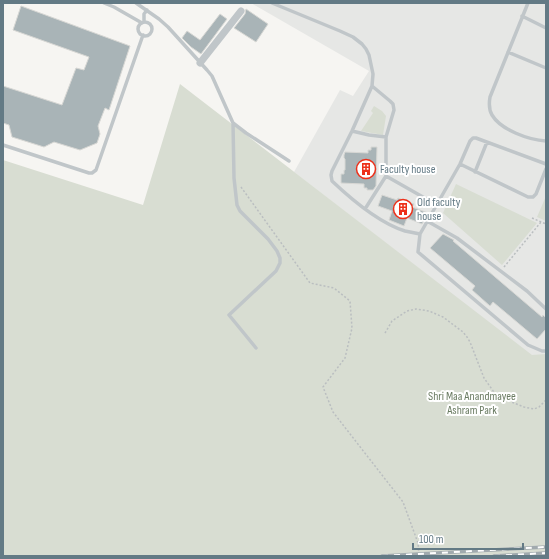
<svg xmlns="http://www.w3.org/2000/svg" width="549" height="559" font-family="'Sofia Sans Condensed',sans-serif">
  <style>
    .built { fill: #e6e7e5 }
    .green { fill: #d8ddd2 }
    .building { fill: #a9b4b7; stroke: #d7d7d4 }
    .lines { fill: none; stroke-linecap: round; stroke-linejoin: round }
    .path { stroke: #babec0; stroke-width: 1.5; stroke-dasharray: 2 2; stroke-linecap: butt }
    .lane { stroke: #c0c6c9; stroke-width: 3.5 }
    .street { stroke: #c0c6c9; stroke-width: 7 }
    .rail-casing { stroke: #a1aaae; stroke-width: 3.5 }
    .rail { stroke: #fff; stroke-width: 2; stroke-dasharray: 6; stroke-linecap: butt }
    .labels { text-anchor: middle; stroke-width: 4; stroke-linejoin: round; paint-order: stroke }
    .poi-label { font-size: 12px; fill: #637a85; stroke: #fff; text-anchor: start }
    .park-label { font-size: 12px; fill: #6a7b62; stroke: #fff }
  </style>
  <rect width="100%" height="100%" fill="#f6f5f2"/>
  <!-- built -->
  <path class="built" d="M251 3H546V355L533 357 294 172 340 90 353 96 369 71Z"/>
  <!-- green -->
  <path class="green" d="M180 84 532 355 546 354V556H3V160L143 205Z
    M374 106 382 111 386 116 383 135 361 131 373 113 371 111Z
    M456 184 537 223 502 265 443 213Z
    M546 196V221L537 217Z"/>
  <!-- building -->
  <path class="building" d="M21 6 130 46 109 110 105 108 98 126 100 134 97 143 80 150 54 142 44 147 12 137 9 125 3 123V86L62 105 76 68 84 70 89 57 13 30Z
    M246 9 268 24 256 42 234 28 245 14Z
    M220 14 227 19 201 54 191 47 182 38 187 31 200 40Z
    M371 147H377L376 186 373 190H367V188H364V184L341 183V174H344V170H345V159L344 158V155L345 152 368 153V150H371Z
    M382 195 397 200 398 198 414 204 412 207 428 213 422 224 407 218 404 226 389 220 392 211 378 206Z
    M443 234 454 240 453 241 542 317 543 315 546 318V329L537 339 493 302 490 306 472 290 475 286 430 248Z"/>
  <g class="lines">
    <!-- path -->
    <path class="path" d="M241 187 310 283 334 288 350 301 352 328 345 358 323 387 333 412 403 502 418 543 419 556
      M532 218 546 224
      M504 267 541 222
      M385 333 392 321 407 311 416 309 429 311 443 317 463 332 467 337 470 342 484 378 496 395 499 397 524 407 534 409 539 407 546 400"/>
    <!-- lane -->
    <path class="lane" d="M104 3 114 7 142 23
      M136 3 159 19 168 27 207 70 212 76 233 123 234 178 237 205 240 211 268 239 277 251 280 258V263L276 271 229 315 256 348
      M272 3 340 31 353 37 362 44 366 49 369 55 373 74 372 86 352 131 332 171 331 175 332 181C351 199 379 223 405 231 410 232 415 233 420 234L418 252 528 345 542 351H546
      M528 3 490 97C489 103 489 110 492 115 501 130 529 140 546 141
      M522 16 546 28
      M144 22V14L147 10
      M138 29a7 7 0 1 1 14 0a7 7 0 1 1-14 0Z
      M508 52 546 68
      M372 86 390 101 393 104 394 110 386 137V176L437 205
      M233 123 246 133 289 161
      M352 131 369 135 386 137
      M3 145 89 173H92L96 170 143 35
      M460 164 528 197H533L536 194 546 169
      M475 172 487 142
      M365 209 386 176
      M427 221 457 238 527 291 546 309
      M420 234 460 164 470 141 473 138H476L546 164"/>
    <!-- street -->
    <path class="street" d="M200 63 241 11"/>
    <defs>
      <path id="rail" d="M382 556 546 547
        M494 556 546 553"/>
    </defs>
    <!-- rail casing -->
    <use href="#rail" class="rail-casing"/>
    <!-- rail -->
    <use href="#rail" class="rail"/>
  </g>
  <!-- icons -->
  <defs>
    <symbol id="building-ring" viewBox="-11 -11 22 22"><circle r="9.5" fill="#fff" stroke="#ed301a" stroke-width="1.5"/><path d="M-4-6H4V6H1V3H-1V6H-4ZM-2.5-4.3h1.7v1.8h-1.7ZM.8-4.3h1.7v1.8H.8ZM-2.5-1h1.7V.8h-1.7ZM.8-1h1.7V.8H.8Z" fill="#ed301a"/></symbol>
  </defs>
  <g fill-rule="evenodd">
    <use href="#building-ring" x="355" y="158" width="22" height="22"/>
    <use href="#building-ring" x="392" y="198" width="22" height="22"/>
  </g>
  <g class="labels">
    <!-- poi labels -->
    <g class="poi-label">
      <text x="380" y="173">Faculty house</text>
      <text x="417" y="206">Old faculty<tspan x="417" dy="14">house</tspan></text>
    </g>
    <!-- park labels -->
    <g class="park-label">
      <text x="472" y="400">Shri Maa Anandmayee<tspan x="472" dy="14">Ashram Park</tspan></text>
    </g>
  </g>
  <!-- border -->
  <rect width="549" height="559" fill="none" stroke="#637a85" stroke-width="8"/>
  <!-- scale -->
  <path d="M413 543v6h110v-6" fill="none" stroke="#637a85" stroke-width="2"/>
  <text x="419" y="543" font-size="12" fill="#637a85" stroke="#ffffff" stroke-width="3" paint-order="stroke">100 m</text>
</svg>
